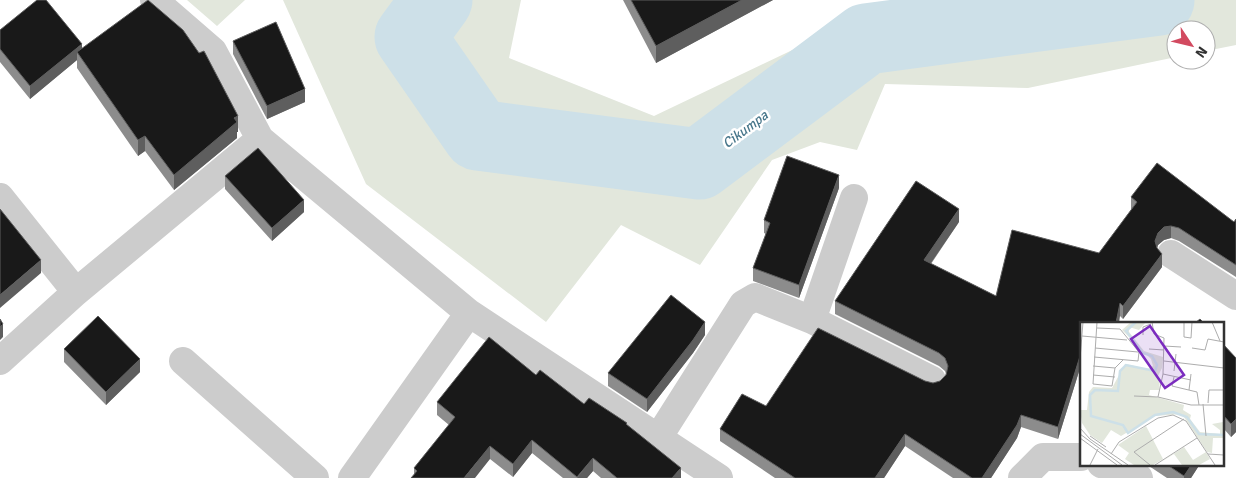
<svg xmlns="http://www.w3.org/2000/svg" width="1236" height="478" font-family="Signika,sans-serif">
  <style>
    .green { fill: #e2e7dc }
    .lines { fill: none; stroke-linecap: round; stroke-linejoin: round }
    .river { stroke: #cde0e8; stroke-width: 71 }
    .minor { stroke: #ccc; stroke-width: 28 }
    .wall { fill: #8c8c8c }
    .shaded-wall { fill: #5e5e5e }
    .building { fill: #191919; stroke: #5e5e5e }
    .labels { text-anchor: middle; stroke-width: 5; stroke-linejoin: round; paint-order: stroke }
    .water-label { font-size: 14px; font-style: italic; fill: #48778b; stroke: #fff }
    .inset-river { fill: none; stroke: #cde0e8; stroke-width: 2.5 }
    .inset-road { fill: none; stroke: #adadad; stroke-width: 1 }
    .view { fill: #7b2cbf; fill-opacity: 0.15; stroke: #7b2cbf; stroke-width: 2.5 }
    .inset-edge { fill: none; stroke: #323232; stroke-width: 2.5 }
  </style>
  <rect width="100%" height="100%" fill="#fff"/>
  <!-- green -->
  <path class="green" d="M187 0H245L217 26Z
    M283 0H521L509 58 654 116 828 33 1001 0H1236V45L1206 51V30H1176V57L1028 88 885 84 857 150 820 142 772 160 700 265 621 225 546 322 366 184Z"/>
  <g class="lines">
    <!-- river -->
    <path class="river" d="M437 0 410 37 478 135 699 164 866 39 1159 0"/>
    <!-- minor -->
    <path class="minor" d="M154 0 213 51 260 139 469 313 719 478
      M0 197 76 292
      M1171 254 1236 296
      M812 320 932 380
      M0 361 76 292 260 139
      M183 361 315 478
      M658 438 743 304 755 297 812 320 854 198
      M1101 464 1139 478
      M352 478 469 313
      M1022 478 1043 457H1081"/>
  </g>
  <!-- wall -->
  <path class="wall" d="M623 0H773L656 63Z
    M0 30 82 48 238 132H237V138L174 190 145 151 138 156 77 68V60L30 99 0 62Z
    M233 41 305 102 267 119 233 54Z
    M225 176 304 212 272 241 225 189Z
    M839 188 799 298 753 281V268L766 234 764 233V220Z
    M1131 197 1234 222 1236 219V277L1179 241 1171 238 1164 240 1158 245 1157 248 1162 267 1123 319 1120 316 1081 323V365L1058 439 1021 427 1017 438 991 478H953L905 446 884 478H775L720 441V429L766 406 925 381 933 383 940 381 946 374 945 371 939 366 835 314V301L959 222 931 264 996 296 1099 253 1131 210Z
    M705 335 693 353 647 412 608 386V373Z
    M1222 343 1236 358V432L1231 437 1224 429 1222 431Z
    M64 349 140 372 106 405 64 362Z
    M536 375 584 404 627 425 681 478H601L593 471 587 478H563L532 453 513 477 490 459 414 474V468L449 425 437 415V402Z
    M1146 464H1200L1191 478H1167Z"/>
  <!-- shaded-wall -->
  <path class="shaded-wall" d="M742 0H773L656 63V46Z
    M82 44V56L77 52V60L30 99V86Z
    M305 89V102L267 119V106Z
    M238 116V132H237V138L174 190V175L234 118Z
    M145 136V151L138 156V140Z
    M839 175V188L799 298V285Z
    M304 200V212L272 241V228Z
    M959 209V222L924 273V260Z
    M1171 226V238L1164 240 1158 245 1155 254V241L1158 233 1164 227Z
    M1162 254V267L1123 319V306Z
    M41 260V273L0 308V295Z
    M1120 303V316L1119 323H1116Z
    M705 322V335L693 353 647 412V399Z
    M3 324V337L0 340V327Z
    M1081 353V365L1058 439V427Z
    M140 359V372L106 405V392Z
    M1021 415V427L1017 438 991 478H982Z
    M1224 416V429L1222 431V418Z
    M1236 419V432L1231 437V424Z
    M905 434V446L884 478H875Z
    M532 440V453L513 477V464Z
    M490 446V459L475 478H464Z
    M593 458V471L587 478H577Z
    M1192 464H1200L1191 478H1184V476Z
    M681 468V478H672Z"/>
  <!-- building -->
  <path class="building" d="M37 0H46L82 44 30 86 0 49V30Z
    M148 0 183 30 199 53 204 51 238 116 234 118 237 122 174 175 145 136 138 140 77 52Z
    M631 0H742L656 46Z
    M276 22 305 89 267 106 233 41Z
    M258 148 304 200 272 228 225 176Z
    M787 156 839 175 799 285 753 268 770 223 764 220Z
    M1157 163 1234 222 1236 219V265L1179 228 1171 226 1164 227 1158 233 1155 241 1157 248 1162 254 1123 306 1120 303 1116 323H1081V353L1058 427 1021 415 1017 425 982 478H972L905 434 875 478H795L720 429 742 394 766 406 818 328 925 381 933 383 940 381 946 375 948 366 945 358 939 353 835 301 916 181 959 209 924 260 996 296 1012 230 1099 253 1137 202 1131 197Z
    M0 209 41 260 0 295Z
    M671 295 705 322 693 340 647 399 608 373Z
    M98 316 140 359 106 392 64 349Z
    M0 319 3 324 0 327Z
    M1200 319 1204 323H1195Z
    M489 337 536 375 540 370 584 404 589 398 627 423 626 424 681 468 672 478H617L593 458 577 477 532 440 513 464 490 446 464 478H411L417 471 414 468 455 417 437 402Z
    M1222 343 1236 358V419L1231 424 1224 416 1222 418Z
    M1166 464H1192L1184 476Z"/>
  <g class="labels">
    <!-- water labels -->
    <g class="water-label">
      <text transform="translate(745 129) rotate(-37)" y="5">Cikumpa</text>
    </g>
  </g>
  <!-- overview -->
  <g transform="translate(1080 322)">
    <rect width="144" height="144" fill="#fff"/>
    <path d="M51 0H66L59 8 49 5V10L64 29 83 35 82 46 77 56 80 57 79 68H70L69 73 104 83 103 88 111 93 110 97 120 110 140 112V108L132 102 143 100 144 116H133L132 131 127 130 102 92 75 94 41 114 31 108 22 121 10 113 2 101 0 88H7L9 70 13 65 32 66 45 42 68 47 73 44 71 37 42 8ZM66 104 83 137 73 143H54L45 137 49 131 38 123ZM104 125 113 138 126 130 130 137 119 143H102L94 132 76 143Z" fill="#e2e7dc"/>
    <path class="inset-river" d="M56 0 46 9 63 31 72 34 77 43 75 49 46 43 40 49 38 69 15 68 10 73 11 94 43 103 48 111 75 93 93 90 107 95 119 112 144 113"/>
    <path class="inset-road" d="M17 0 13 62 32 64 35 46 43 38M72 0 74 12 84 16 83 52 78 75 111 83H144M104 0V15L111 16 112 0M132 0 140 19M17 6 40 7M63 13V5L71 2M2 14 47 18M84 24 101 25M15 26 58 30M112 26 125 28 128 17 144 20M69 27 84 28M14 35 58 39 59 30 40 7M0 37 3 0M84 39 144 46M13 44 35 46M94 49 96 32M83 52 111 58M13 53 35 55M94 55 92 64 117 70 119 83M109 68 111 52M54 74 78 75M128 81 129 68H144M123 82 126 114M0 106 10 117 48 143M0 112 42 143M10 114 26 125M0 116 37 143M31 132 39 120 78 96 93 93 106 99 135 143M128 132 144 133M10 143 18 127M70 143 54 130 104 97M75 143 117 116"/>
    <path class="view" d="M70 4 104 53 85 66 51 17Z"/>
    <rect width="144" height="144" class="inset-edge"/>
  </g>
  <!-- north arrow -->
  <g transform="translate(1191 45) rotate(125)"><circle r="24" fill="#ffffff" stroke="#adadad"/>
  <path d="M0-4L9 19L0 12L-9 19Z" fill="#d24a60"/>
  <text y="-8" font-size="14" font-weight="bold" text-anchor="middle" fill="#323232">N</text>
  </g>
</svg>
